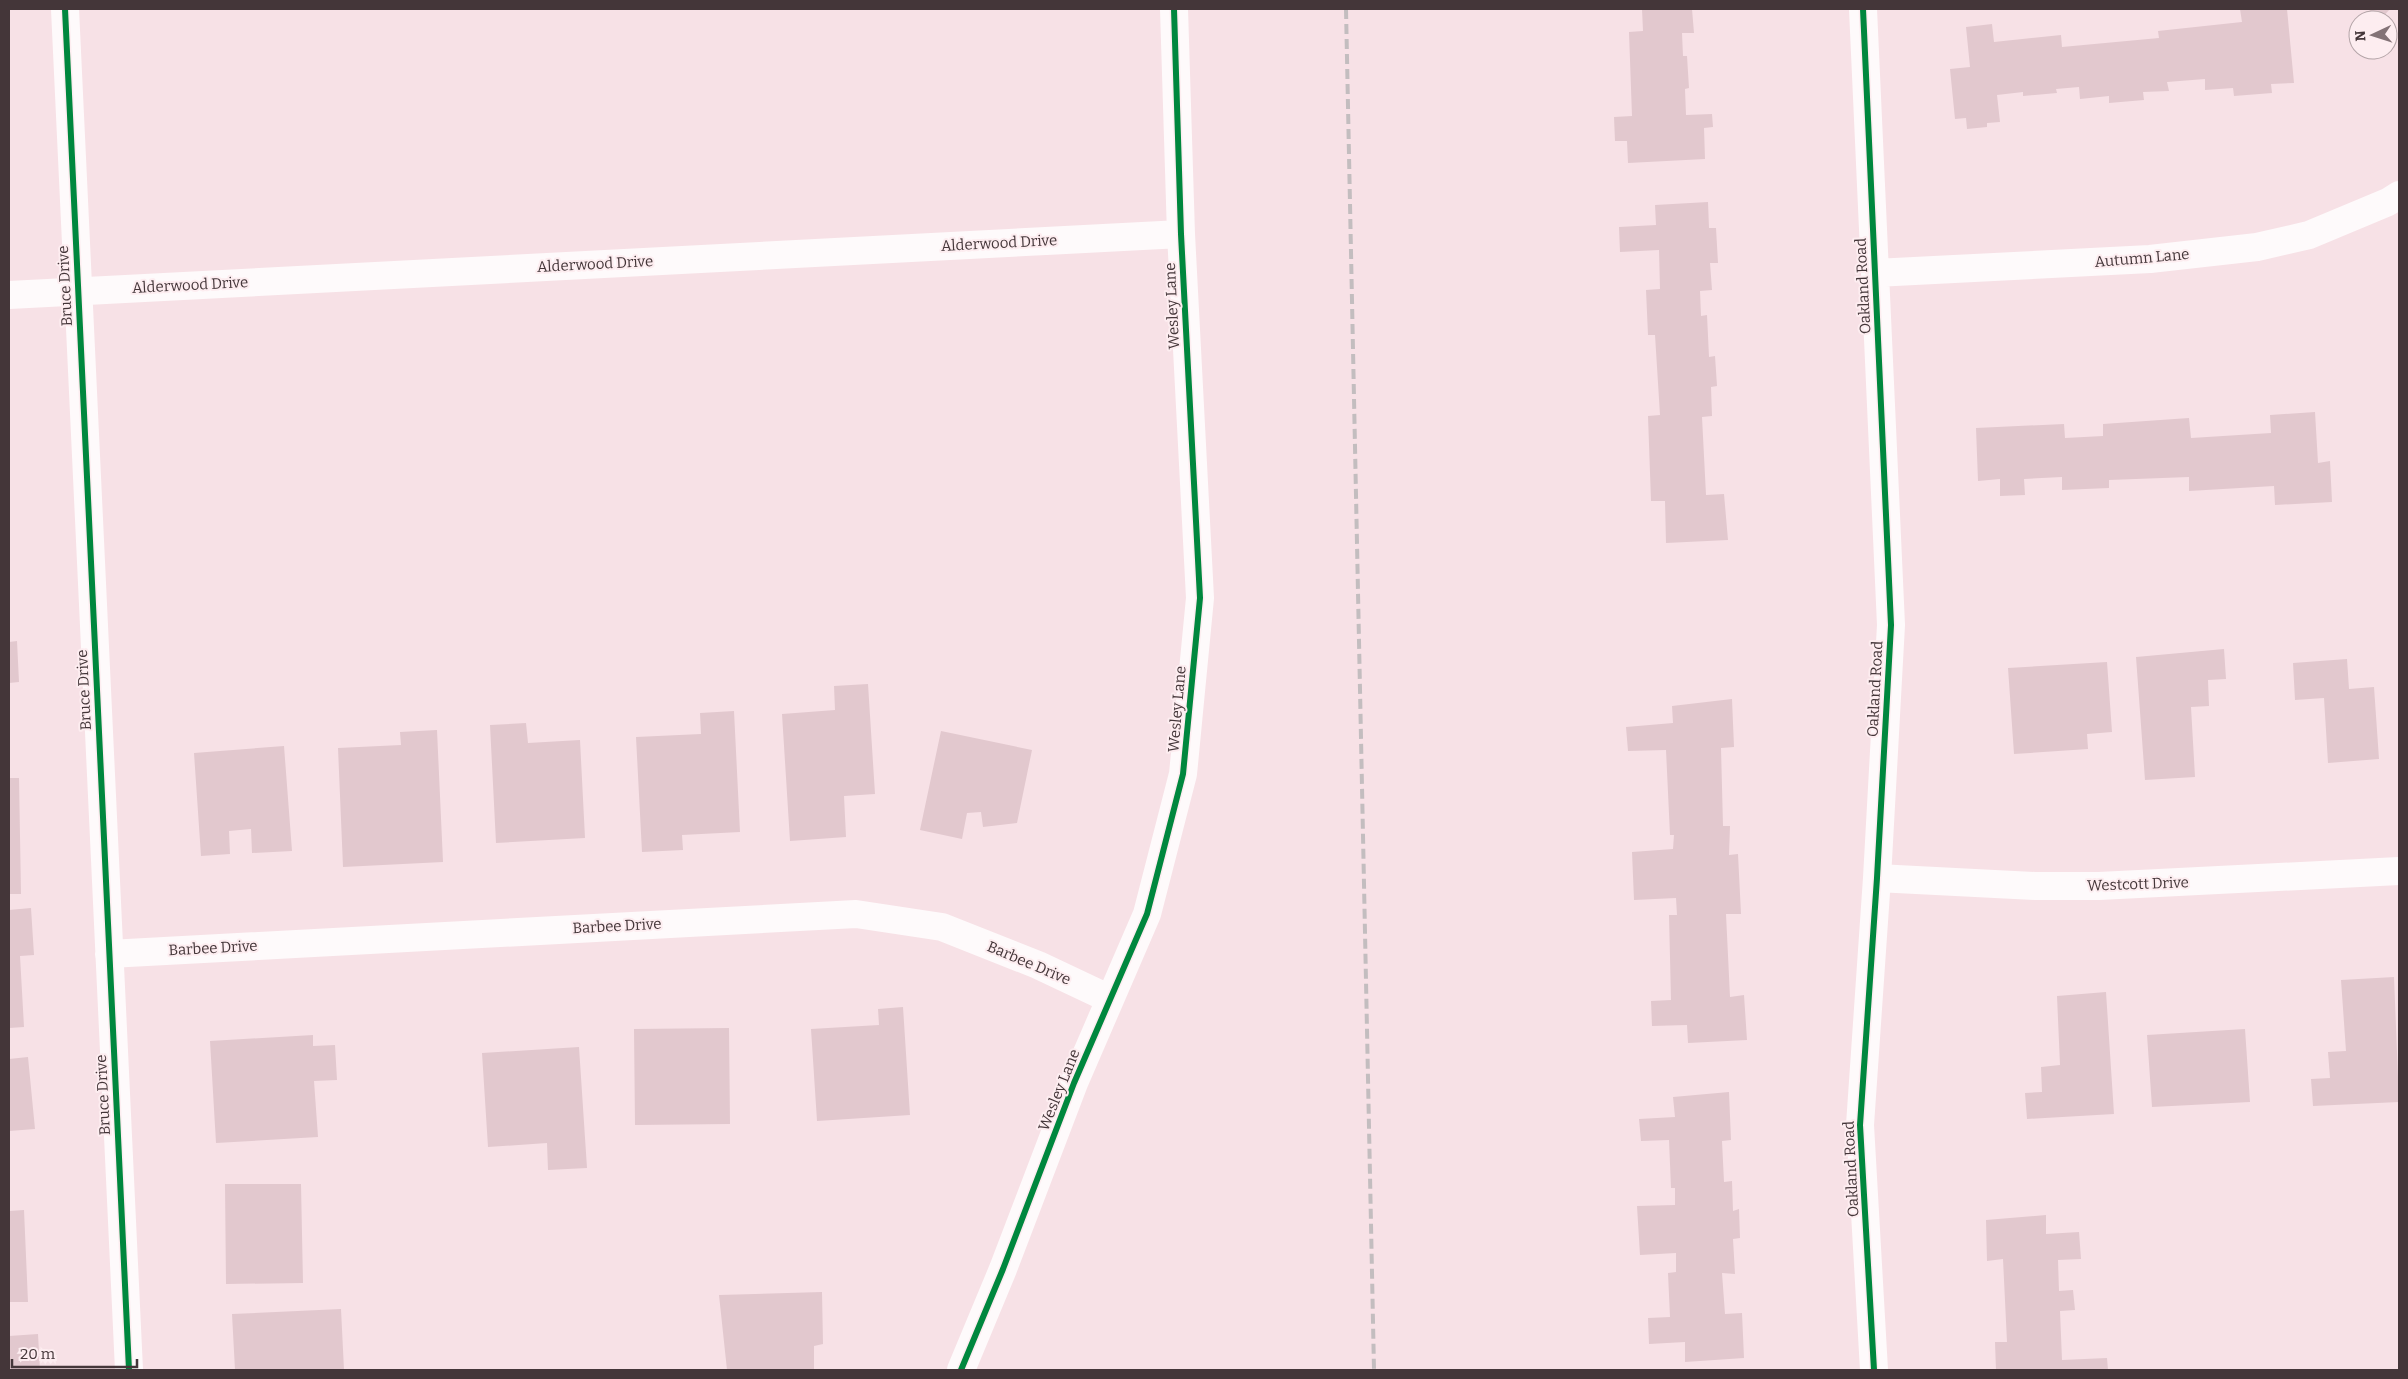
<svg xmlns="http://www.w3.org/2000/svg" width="2408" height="1379" font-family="Bitter,serif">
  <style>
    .building { fill: #e2c8ce }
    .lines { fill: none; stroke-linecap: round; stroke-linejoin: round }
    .minor { stroke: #fefafb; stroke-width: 28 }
    .rail { stroke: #c3bdbf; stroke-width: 4; stroke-dasharray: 10 5; stroke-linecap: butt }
    .cycleway-casing { stroke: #fdedf0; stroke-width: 9 }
    .cycleway { stroke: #00873e; stroke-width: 6 }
    .labels { text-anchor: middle; stroke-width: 4; stroke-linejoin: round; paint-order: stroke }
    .street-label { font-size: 15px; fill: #443639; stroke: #fdedf0 }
  </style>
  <rect width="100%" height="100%" fill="#f7e1e6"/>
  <!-- building -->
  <path class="building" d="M1642 9H1692L1694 33H1682L1683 56H1687L1689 88 1685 89 1686 115 1712 114 1713 127 1704 128 1705 159 1628 163 1627 141H1615L1614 117 1632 116 1629 32 1643 31Z
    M2240 9H2287L2294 83 2271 84 2272 93 2234 96 2233 88 2205 90V79L2167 82 2169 91 2143 92 2144 100 2109 103V96L2080 99 2079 87 2056 89 2057 93 2023 96V92L1997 95 2000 122 1987 123V127L1967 129 1966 118 1955 119 1950 69 1970 67 1966 27 1992 24 1994 42 2061 35 2062 47 2159 38 2158 31 2242 22Z
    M2368 9H2390L2380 20Z
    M1708 202 1709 228H1716L1718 263H1710L1712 290 1700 291 1701 316 1707 315 1709 357 1715 356 1717 386 1711 387 1712 416 1702 417 1706 495 1724 494 1728 540 1666 543 1665 501H1651L1648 416 1660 415 1655 335H1648L1646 290 1660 289 1659 250 1620 252 1619 227 1656 225 1655 205Z
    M2315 412 2318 463 2330 461 2332 502 2275 505 2274 486 2189 491V477L2109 480V488L2062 490V477L2024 479 2025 495 2000 496V479L1978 481 1976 428 2064 424 2065 438 2103 436V424L2189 418 2191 438 2271 433 2270 415Z
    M17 641 19 682 9 683V642Z
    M2224 649 2226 679 2208 680 2209 706 2191 707 2195 777 2145 780 2136 657Z
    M2347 659 2349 689 2374 687 2379 759 2328 763 2324 698 2295 700 2293 663Z
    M2107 662 2112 732 2087 734 2088 749 2014 754 2008 668Z
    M868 684 875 794 844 796 846 837 790 841 782 714 835 710 834 686Z
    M1732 699 1734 747 1721 748 1723 826H1730L1729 855 1738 854 1741 914H1726L1730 997 1744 995 1747 1040 1688 1043 1687 1025 1652 1026 1651 1001 1671 1000 1669 915H1677L1676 898 1634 900 1632 852 1673 849 1674 835H1670L1666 750 1628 751 1626 727 1673 723 1672 706Z
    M734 711 740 832 682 835 683 850 642 852 636 737 701 734 700 713Z
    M526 723 528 743 580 740 585 838 496 843 490 725Z
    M437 730 443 862 343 867 338 748 401 745 400 732Z
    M941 731 1032 750 1017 823 983 827 981 812 967 813 962 839 920 830Z
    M284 746 292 851 252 853 251 829 229 831 230 854 201 856 194 753Z
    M9 778H19L21 894H9Z
    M31 908 34 955 20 956 24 1027 9 1028V910Z
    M2394 977 2399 1102 2313 1106 2311 1079 2330 1078 2328 1052 2346 1051 2341 980Z
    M2106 992 2114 1114 2027 1119 2025 1093 2042 1092 2041 1067 2060 1065 2057 996Z
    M903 1007 910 1115 817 1121 811 1029 879 1025 878 1009Z
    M729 1028 730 1124 635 1125 634 1029Z
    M2245 1029 2250 1102 2152 1107 2147 1035Z
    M313 1035V1046L335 1045 337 1080 314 1081 318 1137 216 1143 210 1041Z
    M579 1047 587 1168 548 1170 547 1143 488 1147 482 1053Z
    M28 1057 35 1129 9 1131V1059Z
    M1729 1092 1731 1140 1722 1141 1724 1182 1732 1181 1733 1211 1739 1209 1740 1238 1733 1239 1735 1274 1722 1273 1725 1314 1742 1313 1744 1358 1685 1362V1342L1649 1344 1648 1318 1670 1317 1668 1273 1676 1272V1253L1640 1255 1637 1206 1675 1205V1188H1671L1669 1140 1641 1141 1639 1119 1675 1117 1673 1097Z
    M225 1184H301L303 1283 226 1284Z
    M24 1210 28 1302H9V1211Z
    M2046 1215V1234L2079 1232 2081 1259 2058 1260 2059 1291 2073 1290 2075 1310 2060 1311 2062 1360 2107 1358 2108 1370H1996L1995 1342H2007L2003 1259 1987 1261 1986 1220Z
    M822 1292 823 1344 814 1346V1370H727L719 1295Z
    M341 1309 344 1370H235L232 1314Z
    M38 1334 40 1370H9V1336Z"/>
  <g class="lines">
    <!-- minor -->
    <path class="minor" d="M65 9 129 1370
      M1863 9 1891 625 1877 878 1860 1125 1874 1370
      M1875 273 2150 259 2257 247 2309 235 2388 202 2399 195
      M9 295 1181 234
      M1877 878 2035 886H2099L2399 871
      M109 954 856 914 942 927 1038 965 1110 999
      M961 1370 1003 1269 1074 1083 1147 914 1183 774 1200 598 1181 234 1174 9"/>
    <!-- rail -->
    <path class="rail" d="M1346 9 1374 1370"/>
    <defs>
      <path id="cycleway" d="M65 9 129 1370
        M1863 9 1891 625 1877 878 1860 1125 1874 1370
        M961 1370 1003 1269 1074 1083 1147 914 1183 774 1200 598 1181 234 1174 9"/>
    </defs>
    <!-- cycleway casing -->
    <use href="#cycleway" class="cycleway-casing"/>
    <!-- cycleway -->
    <use href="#cycleway" class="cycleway"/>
  </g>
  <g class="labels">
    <!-- street labels -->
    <g class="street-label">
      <text transform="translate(999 243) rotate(-3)" y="5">Alderwood Drive</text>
      <text transform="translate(2142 258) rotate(-5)" y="5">Autumn Lane</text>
      <text transform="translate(595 264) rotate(-3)" y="5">Alderwood Drive</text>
      <text transform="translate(190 285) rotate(-3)" y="5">Alderwood Drive</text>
      <text transform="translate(65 286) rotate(-93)" y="5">Bruce Drive</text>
      <text transform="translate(1863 286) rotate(-93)" y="5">Oakland Road</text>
      <text transform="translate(1172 306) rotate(-93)" y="5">Wesley Lane</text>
      <text transform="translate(1875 689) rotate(-87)" y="5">Oakland Road</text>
      <text transform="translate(84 690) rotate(-93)" y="5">Bruce Drive</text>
      <text transform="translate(1177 709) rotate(-85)" y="5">Wesley Lane</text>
      <text transform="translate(2138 884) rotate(-2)" y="5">Westcott Drive</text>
      <text transform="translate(617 926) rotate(-3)" y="5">Barbee Drive</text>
      <text transform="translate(213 948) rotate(-3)" y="5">Barbee Drive</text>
      <text transform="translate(1029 963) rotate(23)" y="5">Barbee Drive</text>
      <text transform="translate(1059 1090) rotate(-68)" y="5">Wesley Lane</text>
      <text transform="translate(103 1095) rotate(-93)" y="5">Bruce Drive</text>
      <text transform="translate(1851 1169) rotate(-93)" y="5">Oakland Road</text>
    </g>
  </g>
  <!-- border -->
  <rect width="2408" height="1379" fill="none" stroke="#443639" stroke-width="20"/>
  <!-- north arrow -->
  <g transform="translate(2373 35) rotate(266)"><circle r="24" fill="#fdedf0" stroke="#b3a4a7"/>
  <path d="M0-4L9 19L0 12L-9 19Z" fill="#837276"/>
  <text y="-8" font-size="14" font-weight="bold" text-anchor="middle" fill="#443639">N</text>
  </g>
  <!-- scale -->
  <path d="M12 1359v8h125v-8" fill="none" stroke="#443639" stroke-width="2.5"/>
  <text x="20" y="1359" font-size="15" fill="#443639" stroke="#fdedf0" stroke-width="4" paint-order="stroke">20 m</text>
</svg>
